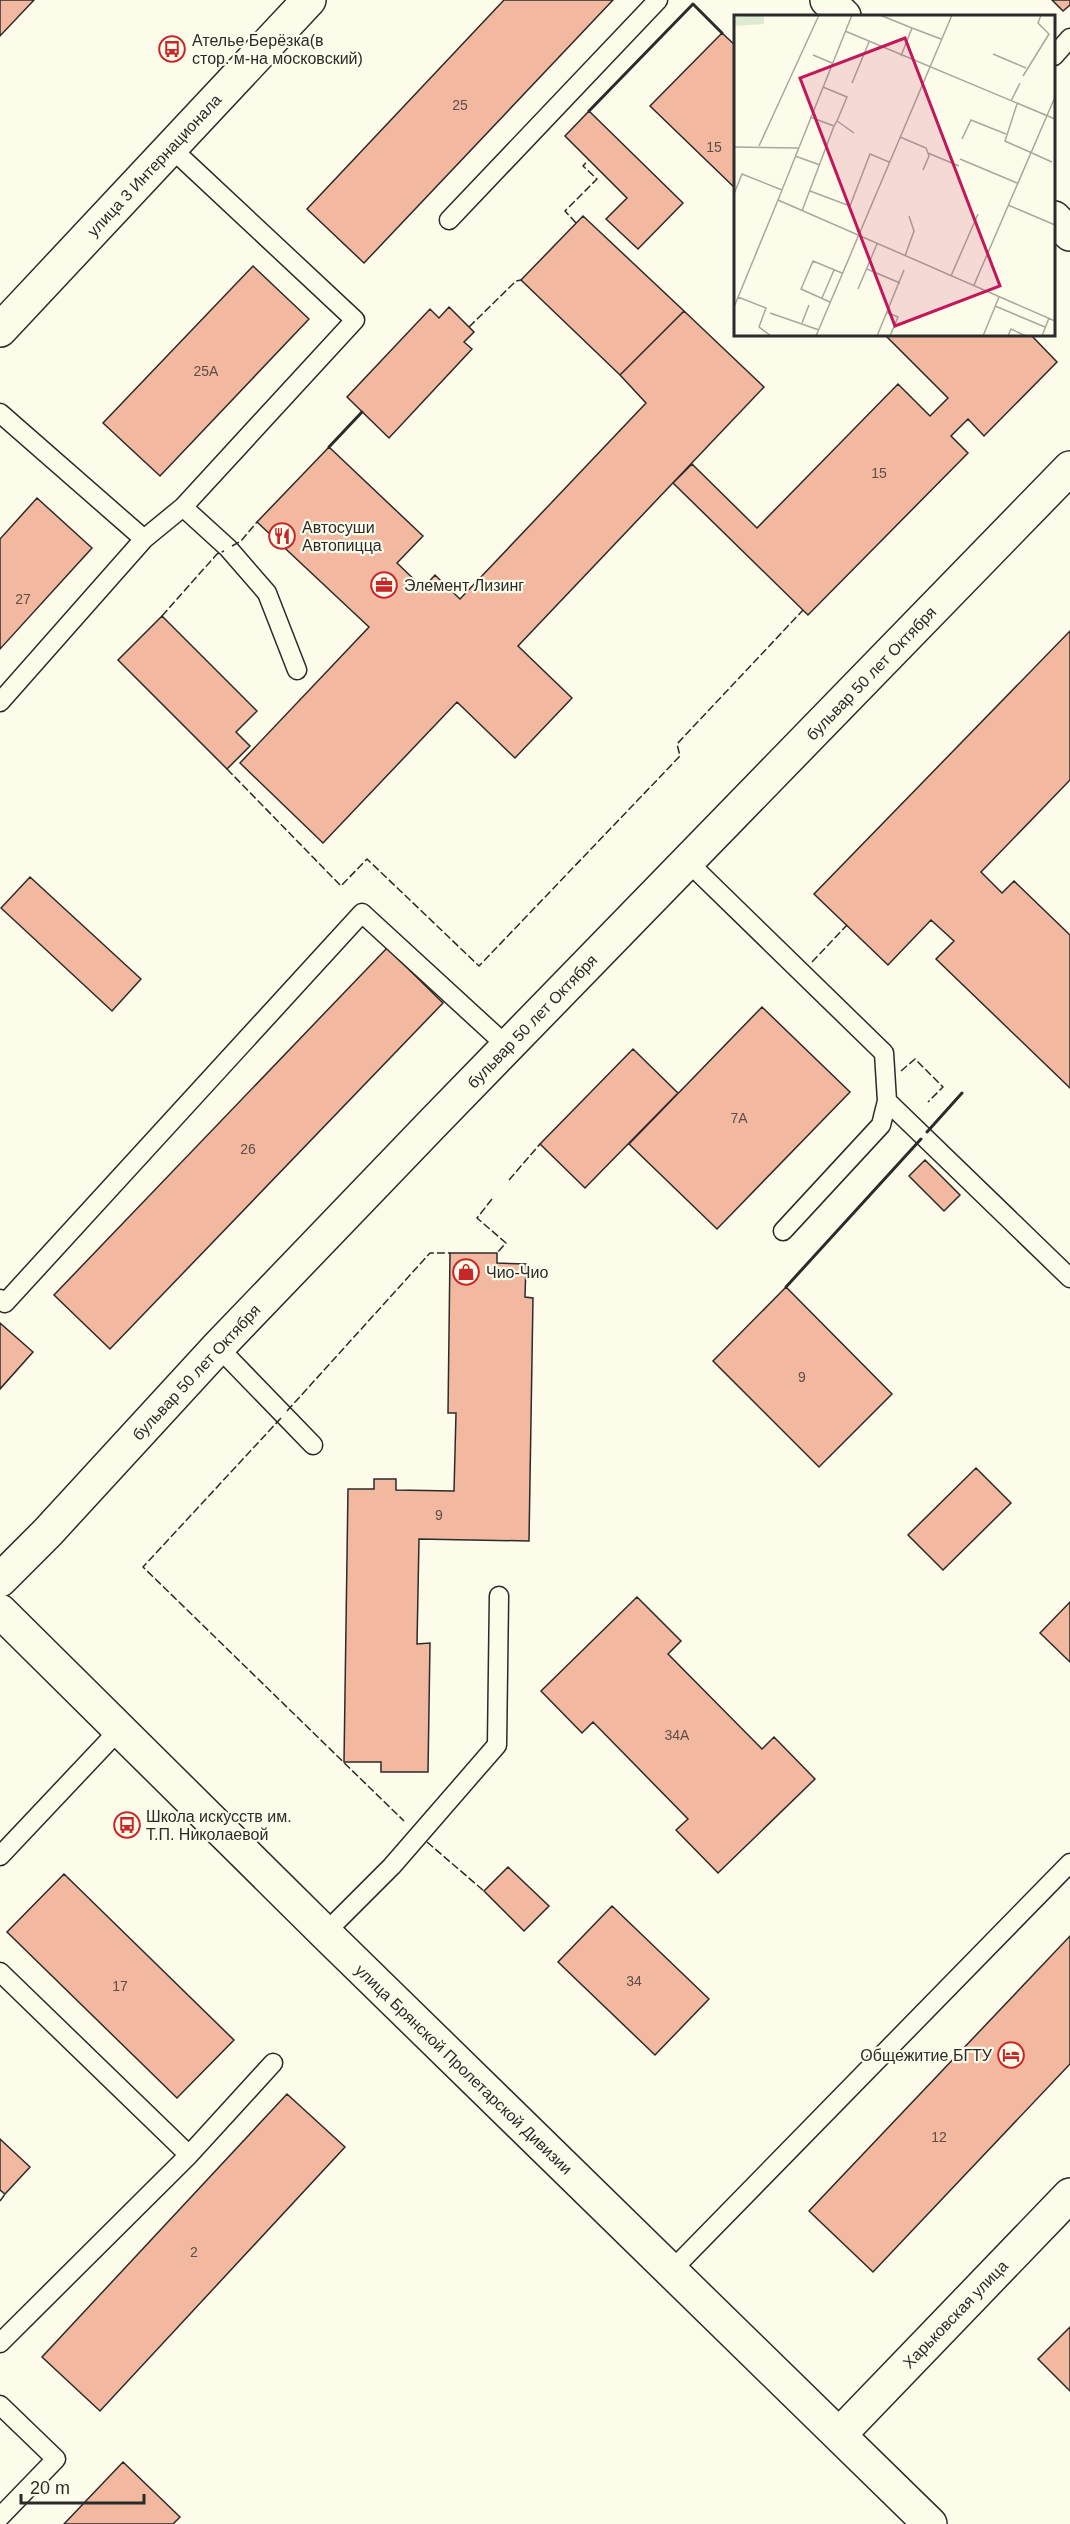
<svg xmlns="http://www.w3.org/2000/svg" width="1070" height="2524" font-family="Helvetica,sans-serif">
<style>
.building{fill:#f2b8a0;stroke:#2b2b2b;stroke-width:1.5}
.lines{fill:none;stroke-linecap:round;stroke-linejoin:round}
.service-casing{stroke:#2b2b2b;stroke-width:21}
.minor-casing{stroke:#2b2b2b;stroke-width:36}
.primary-casing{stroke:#2b2b2b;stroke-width:36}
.service{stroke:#fdfbea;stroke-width:18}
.minor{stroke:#fdfbea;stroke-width:33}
.primary{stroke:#fdfbea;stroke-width:33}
.fence{stroke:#2b2b2b;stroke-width:1.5;stroke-dasharray:8 3;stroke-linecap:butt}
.wall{stroke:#2b2b2b;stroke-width:3}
.labels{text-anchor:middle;stroke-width:4.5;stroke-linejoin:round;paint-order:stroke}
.number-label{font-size:14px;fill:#5d4e48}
.poi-label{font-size:16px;fill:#2b2b2b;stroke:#fdfbea;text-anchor:start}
.street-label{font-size:16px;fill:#2b2b2b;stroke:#fdfbea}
.inset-road{fill:none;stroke:#a9a89e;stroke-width:1.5}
.view{fill:#c2185b;fill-opacity:0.15;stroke:#c2185b;stroke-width:3}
.inset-edge{fill:none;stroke:#2b2b2b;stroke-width:3}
</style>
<rect width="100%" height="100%" fill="#fdfbea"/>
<!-- building -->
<path class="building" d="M 0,0 L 34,0 L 0,36 Z
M 504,0 L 613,0 L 364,263 L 307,209 Z
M 1052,0 L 1070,0 L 1070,5 L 1063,11 Z
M 722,33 L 736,46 L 736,189 L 650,106 Z
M 589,111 L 683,203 L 638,249 L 606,219 L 627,198 L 565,136 Z
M 583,216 L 684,311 L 620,375 L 521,280 Z
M 253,266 L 309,319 L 160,476 L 103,423 Z
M 449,307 L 474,332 L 464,342 L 472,349 L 389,438 L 347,397 L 430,309 L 439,318 Z
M 684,311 L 764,387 L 518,646 L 572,698 L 515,758 L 457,702 L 323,843 L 240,763 L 369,627 L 257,522 L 329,447 L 423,536 L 397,563 L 423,588 L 435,575 L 460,599 L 646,403 L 620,375 Z
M 884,334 L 1030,334 L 1057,362 L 984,436 L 968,419 L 951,436 L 968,453 L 808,615 L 673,483 L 692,464 L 757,528 L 898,384 L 930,416 L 948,398 Z
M 37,498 L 92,548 L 0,649 L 0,539 Z
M 162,616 L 257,711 L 236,732 L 250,746 L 227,769 L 118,660 Z
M 1070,631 L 1070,780 L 981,872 L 1002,893 L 1014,881 L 1070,935 L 1070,1088 L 936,959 L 954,941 L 931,920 L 888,965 L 814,894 Z
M 30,877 L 141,979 L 112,1011 L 1,908 Z
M 387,948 L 443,1003 L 110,1349 L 54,1295 Z
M 762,1007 L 850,1092 L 717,1229 L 629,1144 Z
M 633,1049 L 678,1093 L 585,1188 L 540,1144 Z
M 925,1160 L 960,1195 L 944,1211 L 909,1176 Z
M 450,1253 L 497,1253 L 497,1263 L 526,1264 L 525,1297 L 533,1298 L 529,1541 L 419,1539 L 417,1644 L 430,1643 L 428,1772 L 381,1772 L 381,1762 L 344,1762 L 348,1489 L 374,1489 L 374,1479 L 396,1479 L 396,1490 L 454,1491 L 456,1413 L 448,1413 Z
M 786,1287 L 892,1394 L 819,1467 L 713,1361 Z
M 0,1323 L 33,1352 L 0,1389 Z
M 976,1468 L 1011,1503 L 943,1570 L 908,1535 Z
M 637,1597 L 681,1641 L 668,1654 L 762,1749 L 774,1737 L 815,1779 L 718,1873 L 676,1830 L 688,1819 L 593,1722 L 582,1733 L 541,1691 Z
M 1070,1602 L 1070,1662 L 1040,1633 Z
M 508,1867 L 549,1906 L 524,1931 L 484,1891 Z
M 64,1874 L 234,2040 L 177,2098 L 7,1932 Z
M 612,1906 L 709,1999 L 655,2055 L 558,1962 Z
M 1070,1936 L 1070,2064 L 873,2272 L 809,2211 Z
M 287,2094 L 345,2147 L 100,2411 L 42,2357 Z
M 0,2139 L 30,2167 L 5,2194 L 0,2190 Z
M 1070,2327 L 1070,2391 L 1038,2359 Z
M 123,2462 L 180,2517 L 173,2524 L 64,2524 Z"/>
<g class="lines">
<!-- service casing -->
<g class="service-casing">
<path id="service" d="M 1054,56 L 1070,38
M 449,220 L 658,0
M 0,413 L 144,539 L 183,507 L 355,320 L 170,147
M 183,507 L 228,548 L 267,593 L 297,670
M 0,702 L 144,539
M 687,861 L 884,1053 L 887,1101 L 881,1125 L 783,1231
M 887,1101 L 1070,1278
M 0,1299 L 5,1303 L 362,913 L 508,1047
M 218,1347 L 313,1445
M 0,1856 L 119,1730
M 325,1933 L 392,1866 L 497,1745 L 499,1596
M 0,1972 L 189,2155
M 672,2270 L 1070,1863
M 0,2343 L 189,2155 L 273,2063
M 0,2405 L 56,2459 L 0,2517"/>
</g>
<!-- minor casing -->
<g class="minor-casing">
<path id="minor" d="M 827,0 L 844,16
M 1054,218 L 1070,234
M 0,1580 L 48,1532 L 218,1347 L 435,1121 L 1070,468
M 840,2434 L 1070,2195"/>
</g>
<!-- primary casing -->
<g class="primary-casing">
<path id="primary" d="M 0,330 L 309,0
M 0,1611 L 325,1933 L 930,2524"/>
</g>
<!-- service -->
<use href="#service" class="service"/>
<!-- minor -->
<use href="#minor" class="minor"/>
<!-- primary -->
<use href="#primary" class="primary"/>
<!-- fence -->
<path class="fence" d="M 576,223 L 565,211 L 597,179 L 583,166 L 588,160
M 469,327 L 516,281 L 521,280
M 232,546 L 241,541 L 257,522
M 162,616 L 217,554 L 224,551
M 227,769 L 341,886 L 367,859 L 479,966 L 680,756 L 677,744 L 803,610
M 812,962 L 847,925
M 901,1071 L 915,1059 L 943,1087 L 928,1102
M 509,1180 L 540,1144
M 492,1199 L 477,1218 L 506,1243 L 497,1253
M 287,1411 L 430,1253 L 450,1253
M 281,1418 L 143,1567 L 404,1821
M 427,1842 L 484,1891
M 0,2201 L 5,2194"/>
<!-- wall -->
<path class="wall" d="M 589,111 L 693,4 L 722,33
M 329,447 L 362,412
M 927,1132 L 962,1093
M 786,1287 L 921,1139"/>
</g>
<!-- icons -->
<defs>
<g id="bus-ring" transform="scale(1.35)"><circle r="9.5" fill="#fdfbea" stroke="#c62828" stroke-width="1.5"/><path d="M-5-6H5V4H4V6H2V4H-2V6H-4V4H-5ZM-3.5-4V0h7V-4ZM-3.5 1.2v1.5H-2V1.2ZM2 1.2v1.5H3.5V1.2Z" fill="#c62828"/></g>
<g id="restaurant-ring" transform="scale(1.35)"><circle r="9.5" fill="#fdfbea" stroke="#c62828" stroke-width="1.5"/><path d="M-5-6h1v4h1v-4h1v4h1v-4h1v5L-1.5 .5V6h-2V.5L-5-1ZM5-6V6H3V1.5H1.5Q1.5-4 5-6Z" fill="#c62828"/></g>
<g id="office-ring" transform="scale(1.35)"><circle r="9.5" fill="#fdfbea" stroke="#c62828" stroke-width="1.5"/><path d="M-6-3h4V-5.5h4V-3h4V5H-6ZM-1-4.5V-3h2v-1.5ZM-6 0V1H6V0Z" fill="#c62828"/></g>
<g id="shop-ring" transform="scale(1.35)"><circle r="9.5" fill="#fdfbea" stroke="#c62828" stroke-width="1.5"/><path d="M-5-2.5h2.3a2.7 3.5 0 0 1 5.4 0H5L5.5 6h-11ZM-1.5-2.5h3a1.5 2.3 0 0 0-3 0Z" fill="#c62828"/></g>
<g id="hotel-ring" transform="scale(1.35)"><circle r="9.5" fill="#fdfbea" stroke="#c62828" stroke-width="1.5"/><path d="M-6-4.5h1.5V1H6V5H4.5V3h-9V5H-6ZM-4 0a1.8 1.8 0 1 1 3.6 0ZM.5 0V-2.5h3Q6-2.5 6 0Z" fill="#c62828"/></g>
</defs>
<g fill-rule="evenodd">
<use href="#bus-ring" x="172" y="49"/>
<use href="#restaurant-ring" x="282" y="536"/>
<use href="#office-ring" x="384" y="585"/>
<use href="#shop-ring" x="466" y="1272"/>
<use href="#bus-ring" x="127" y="1825"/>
<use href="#hotel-ring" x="1011" y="2055"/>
</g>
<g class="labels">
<!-- number labels -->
<g class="number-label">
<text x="460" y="110">25</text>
<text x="714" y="152">15</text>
<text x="206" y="376">25А</text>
<text x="879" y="478">15</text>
<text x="23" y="604">27</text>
<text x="739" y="1123">7А</text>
<text x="248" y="1154">26</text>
<text x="802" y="1382">9</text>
<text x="439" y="1520">9</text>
<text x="677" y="1740">34А</text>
<text x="634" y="1986">34</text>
<text x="120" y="1991">17</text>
<text x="939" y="2142">12</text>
<text x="194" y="2257">2</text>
</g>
<!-- poi labels -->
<g class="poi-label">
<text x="192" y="46">Ателье Берёзка(в<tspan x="192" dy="18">стор. м-на московский)</tspan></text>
<text x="302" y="533">Автосуши<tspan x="302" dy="18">Автопицца</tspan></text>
<text x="404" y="591">Элемент Лизинг</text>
<text x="486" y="1278">Чио-Чио</text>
<text x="146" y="1822">Школа искусств им.<tspan x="146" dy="18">Т.П. Николаевой</tspan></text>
<text x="992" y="2061" text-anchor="end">Общежитие БГТУ</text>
</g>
<!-- street labels -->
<g class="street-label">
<text transform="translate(154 165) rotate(-47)" y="6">улица 3 Интернационала</text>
<text transform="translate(871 673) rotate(-46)" y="6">бульвар 50 лет Октября</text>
<text transform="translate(532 1021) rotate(-46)" y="6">бульвар 50 лет Октября</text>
<text transform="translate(196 1372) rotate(-47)" y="6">бульвар 50 лет Октября</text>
<text transform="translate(464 2069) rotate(44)" y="6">улица Брянской Пролетарской Дивизии</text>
<text transform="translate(955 2314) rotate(-46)" y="6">Харьковская улица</text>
</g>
</g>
<!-- overview -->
<g transform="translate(734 15)">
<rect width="321" height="321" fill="#fdfbea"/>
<path d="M 30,0 L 30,9 L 0,11 L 0,2 Z" fill="#deebd1"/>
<path class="inset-road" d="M 118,0 L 44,185 L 321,306M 146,0 L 178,13M 111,16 L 321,104M 259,39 L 292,53M 79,40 L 98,48M 167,41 L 178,13 L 207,24M 289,61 L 315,19 L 304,8 L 307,0M 118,68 L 135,27M 277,86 L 286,68M 283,89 L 271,126 L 318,147M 76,102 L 100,111 L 103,106 L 113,82 L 89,72M 103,106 L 120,118M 166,122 L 192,133 L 195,141 L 189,155M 228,124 L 237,105 L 272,119M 25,131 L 85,0M 0,132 L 64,133M 194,138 L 225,151M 61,141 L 86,150M 226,144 L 283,168M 76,176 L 116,191 L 136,139 L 155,147M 0,179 L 8,159 L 48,175M 274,190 L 321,210M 68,196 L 100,111M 171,241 L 180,216 L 175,201M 133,254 L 166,268M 217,261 L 244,199M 240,270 L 321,82M 124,274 L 143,229M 4,282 L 32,293 L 25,312 L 37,321M 88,283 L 100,255M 96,287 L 67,274 L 79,246 L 108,258M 261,291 L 311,312M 0,292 L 44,185M 152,297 L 164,302 L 156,321M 36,298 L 85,315M 68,308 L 75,290M 82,321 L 218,0M 143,321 L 170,255M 249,321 L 265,282M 274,321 L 277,314 L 292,321M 308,321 L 315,303"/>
<path class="view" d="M 171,23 L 266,271 L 161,311 L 66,63 Z"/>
<rect width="321" height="321" class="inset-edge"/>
</g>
<!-- scale -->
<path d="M21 2494v9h123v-9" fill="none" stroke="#2b2b2b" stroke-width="3"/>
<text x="30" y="2494" font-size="18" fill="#2b2b2b" stroke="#fdfbea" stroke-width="4.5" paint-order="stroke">20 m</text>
</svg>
